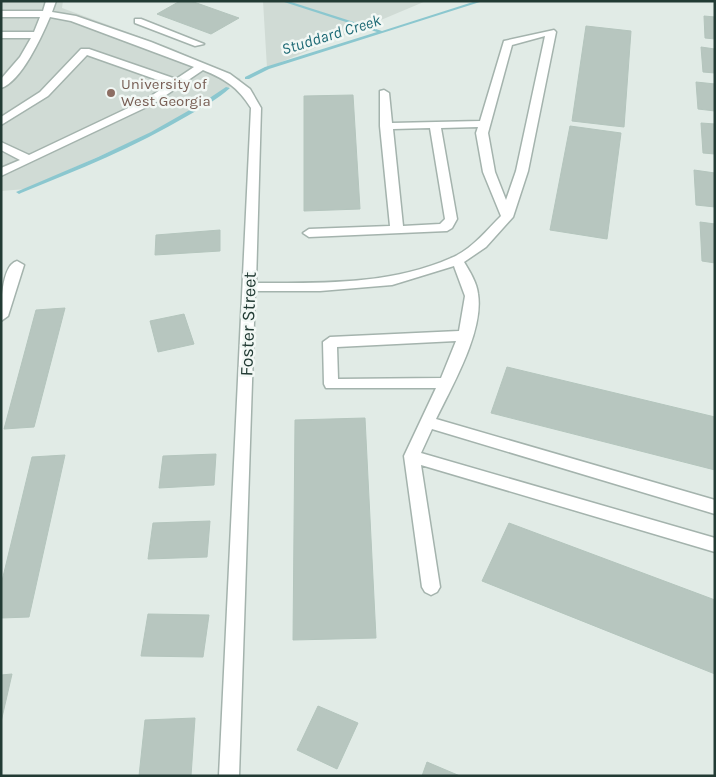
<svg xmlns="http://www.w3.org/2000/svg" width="716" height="777" font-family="Karla,sans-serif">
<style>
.built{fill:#d0dbd5}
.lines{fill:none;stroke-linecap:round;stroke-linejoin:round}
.stream{fill:#8bc7cf;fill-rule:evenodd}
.building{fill:#b7c6bf;stroke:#b4c5bd}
.minor-casing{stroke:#a4b3ad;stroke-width:3}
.minor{fill:#fff;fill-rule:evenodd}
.education-dot{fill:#8d6e63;stroke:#f2f8f5;stroke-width:2}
.labels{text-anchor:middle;stroke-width:5;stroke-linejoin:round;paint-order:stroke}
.far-education-label{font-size:15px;fill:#785e54;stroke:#f2f8f5;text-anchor:start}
.far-water-label{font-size:16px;font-style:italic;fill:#1e6a75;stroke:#f2f8f5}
.street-label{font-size:18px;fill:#223b34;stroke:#f2f8f5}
</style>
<rect width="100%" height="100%" fill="#e1ebe6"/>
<!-- built -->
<path class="built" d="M 1,1 L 63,1 L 62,8 L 171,48 L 241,79 L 207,103 L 147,135 L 26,189 L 1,191 Z
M 263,1 L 426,1 L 267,68 Z"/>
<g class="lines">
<!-- stream -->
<path class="stream" d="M 281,1 L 288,1 L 382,31 L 476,1 L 483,1 L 269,69 L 249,79 L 245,79 L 245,77 L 265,67 L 377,32 Z
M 226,87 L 230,88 C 218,99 203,107 189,115 C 135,147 78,170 21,193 L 19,194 L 16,192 L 98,157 L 151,132 L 202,103 Z"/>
</g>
<!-- building -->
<path class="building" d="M 180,1 L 191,1 L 239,18 L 211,34 L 157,14 Z
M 704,16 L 715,17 L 715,39 L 705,38 Z
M 586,26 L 631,31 L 624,127 L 572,121 Z
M 701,47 L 715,49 L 715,73 L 703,72 Z
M 696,82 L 715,84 L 715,111 L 698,109 Z
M 353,95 L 360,209 L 304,211 L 304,96 Z
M 701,123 L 715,124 L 715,154 L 703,153 Z
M 570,126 L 621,133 L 607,239 L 550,230 Z
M 694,170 L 715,173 L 715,207 L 696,205 Z
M 700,222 L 715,224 L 715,263 L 702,261 Z
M 220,230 L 220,251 L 155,255 L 156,235 Z
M 65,308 L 34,427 L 4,429 L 36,310 Z
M 184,314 L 194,344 L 158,352 L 150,321 Z
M 507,367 L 715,417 L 715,470 L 491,413 Z
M 365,418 L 376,638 L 293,640 L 295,420 Z
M 216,454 L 214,485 L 159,488 L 163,456 Z
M 65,455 L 29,617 L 1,618 L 1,585 L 32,457 Z
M 210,521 L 207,557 L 148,559 L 153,523 Z
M 509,523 L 715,600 L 715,674 L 482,581 Z
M 148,614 L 209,615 L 203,657 L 141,656 Z
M 12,674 L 1,722 L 1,675 Z
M 318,706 L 358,723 L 337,769 L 297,750 Z
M 195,718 L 191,776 L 139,776 L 145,720 Z
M 427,762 L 460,776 L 422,776 Z"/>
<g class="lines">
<!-- minor casing -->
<g class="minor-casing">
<path id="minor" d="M 46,1 L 56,1 L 52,12 L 76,16 L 151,42 L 230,74 L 250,89 L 261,108 L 256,283 C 321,283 390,285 451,258 C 471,250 486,231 501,216 L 483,172 L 476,133 L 478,127 L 441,128 L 457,219 L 452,228 L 447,231 L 309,237 L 303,233 L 309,229 L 390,226 L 380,126 L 380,91 L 384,90 L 389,93 L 392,123 L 480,121 L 504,41 L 554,30 L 556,32 L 528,171 L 513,217 L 486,247 L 464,262 C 470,272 477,283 478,294 C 484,331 452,386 436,419 L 715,500 L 715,514 L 432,429 L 421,453 L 715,538 L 715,552 L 421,465 L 440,587 L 437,592 L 431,595 L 425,592 L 422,587 L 404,456 L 436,388 L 326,388 L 324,384 L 323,342 L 330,337 L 459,331 L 465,296 L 455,269 L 454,266 L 392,285 L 320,291 L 255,291 L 239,776 L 219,776 L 251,108 C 238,87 225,79 203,70 L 153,104 L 1,176 L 1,168 L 20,160 L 1,150 L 1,142 L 29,155 L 145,100 L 169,84 L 87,55 L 48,96 L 1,125 L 1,117 L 40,92 L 81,49 L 89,49 L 176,79 L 194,67 L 71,21 L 50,17 C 42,36 21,82 1,88 L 1,79 L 20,57 L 31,38 L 1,38 L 1,32 L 34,32 L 40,17 L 1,17 L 1,11 L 43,11 ZM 545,36 L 516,171 L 506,200 L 495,172 L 488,133 L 512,45 ZM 430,128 L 445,219 L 440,224 L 403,226 L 393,129 ZM 456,341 L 441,378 L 338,379 L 337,347 Z
M 135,19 L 141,19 L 204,44 L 195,46 L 135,23 Z
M 17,261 L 24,265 L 8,316 L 1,321 C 1,307 1,265 17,261 Z"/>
</g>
<!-- minor -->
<use href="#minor" class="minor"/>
</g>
<!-- markers -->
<circle class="education-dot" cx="111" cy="93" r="5"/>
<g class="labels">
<!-- far-education labels -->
<g class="far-education-label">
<text x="121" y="89">University of<tspan x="121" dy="17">West Georgia</tspan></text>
</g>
<!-- far-water labels -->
<g class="far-water-label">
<text transform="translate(331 34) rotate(-17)" y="6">Studdard Creek</text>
</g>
<!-- street labels -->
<g class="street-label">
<text transform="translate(248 324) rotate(-88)" y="6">Foster Street</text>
</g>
</g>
<!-- border -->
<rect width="716" height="777" fill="none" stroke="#223b34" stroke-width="5"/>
</svg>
